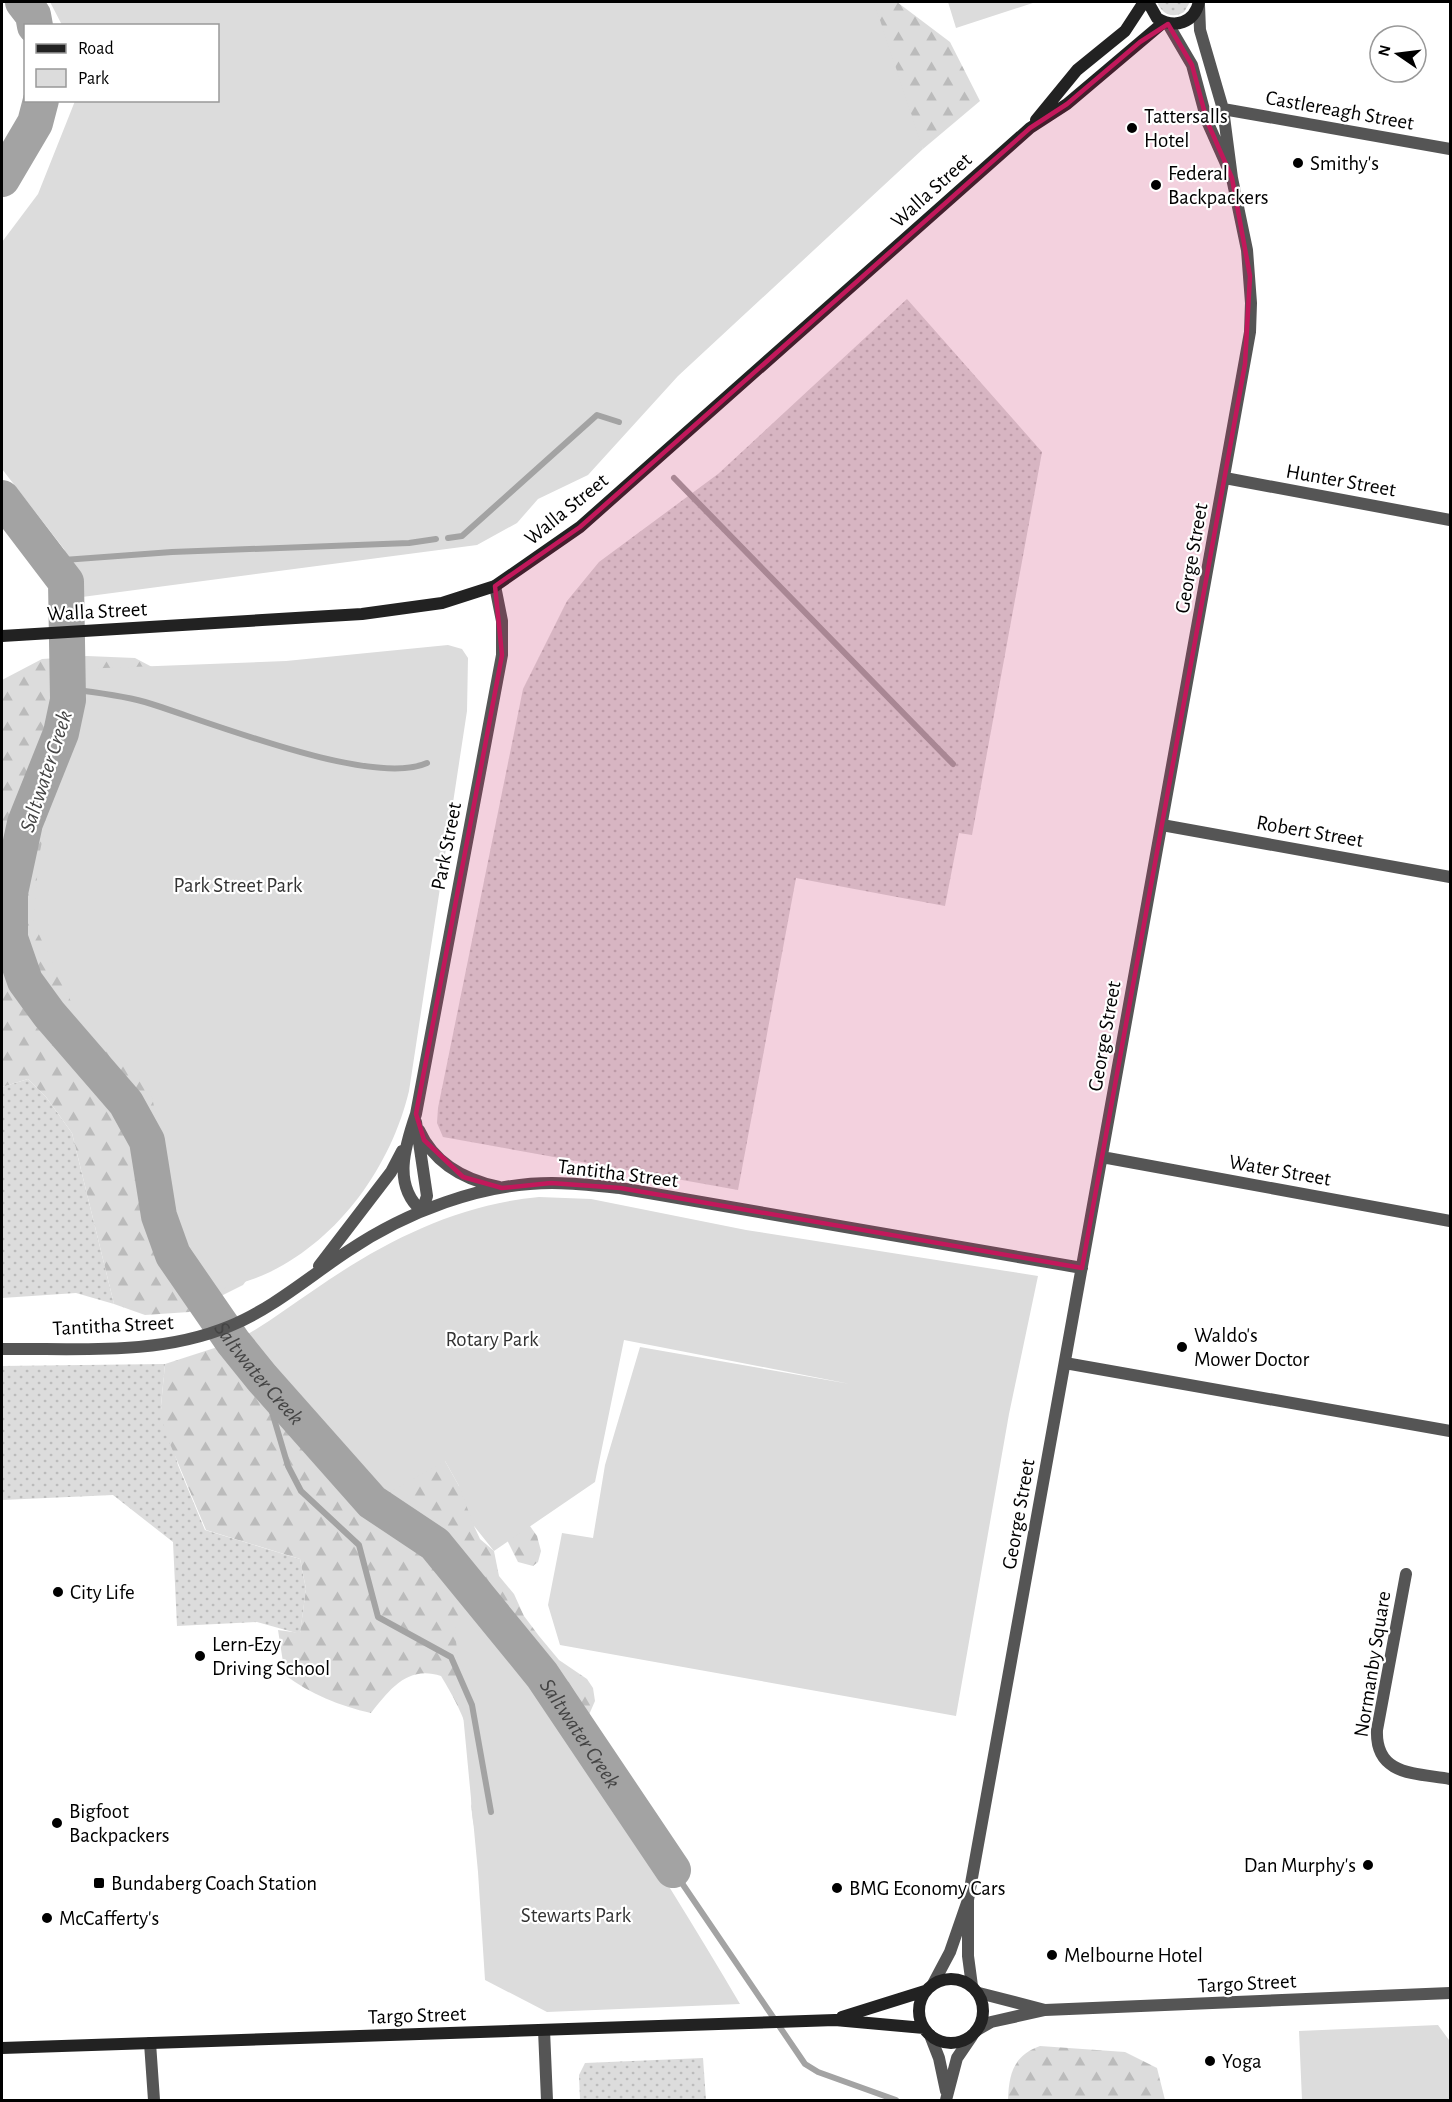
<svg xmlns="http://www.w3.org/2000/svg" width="1452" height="2102" font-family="'Alegreya Sans',sans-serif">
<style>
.grass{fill:url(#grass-dots)}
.forest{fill:url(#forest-firs)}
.park{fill:#dcdcdc}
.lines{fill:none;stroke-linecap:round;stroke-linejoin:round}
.stream{stroke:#a3a3a3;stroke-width:6}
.river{stroke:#a3a3a3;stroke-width:36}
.street{stroke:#555;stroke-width:12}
.secondary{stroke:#222;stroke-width:12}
.marked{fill:#c2185b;fill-opacity:0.2;stroke:#c2185b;stroke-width:4.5;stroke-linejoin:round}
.poi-dot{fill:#000;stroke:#fff;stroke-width:2}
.labels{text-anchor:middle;stroke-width:4.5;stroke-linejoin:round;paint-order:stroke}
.street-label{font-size:21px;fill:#000;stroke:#fff}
.poi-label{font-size:21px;fill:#000;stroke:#fff;text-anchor:start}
.park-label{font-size:21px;fill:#333;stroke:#fff}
.water-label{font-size:22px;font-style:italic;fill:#444;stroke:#fff}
</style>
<defs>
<pattern id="grass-dots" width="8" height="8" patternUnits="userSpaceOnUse" patternTransform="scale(1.5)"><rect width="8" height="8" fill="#dcdcdc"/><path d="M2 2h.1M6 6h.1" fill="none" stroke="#bbb" stroke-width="1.8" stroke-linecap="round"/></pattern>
<pattern id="forest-firs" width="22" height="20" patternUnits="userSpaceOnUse" patternTransform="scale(1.5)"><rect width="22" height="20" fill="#dcdcdc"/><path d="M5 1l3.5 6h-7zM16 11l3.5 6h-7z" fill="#bbb"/></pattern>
</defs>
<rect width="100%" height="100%" fill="#fff"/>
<!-- grass -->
<path class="grass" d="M 1157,2 L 1190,2 L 1184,12 C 1172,19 1162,14 1157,2 Z
M 907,299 L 1042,452 L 972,835 L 959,833 L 945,906 L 796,878 L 738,1190 L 443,1137 L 437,1123 L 438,1108 L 523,689 L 567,601 L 599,562 L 718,474 Z
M 28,1079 L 46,1097 L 72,1133 L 114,1304 L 76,1293 L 2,1298 L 2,1087 Z
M 165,1364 L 161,1406 L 178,1465 L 205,1530 L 300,1559 L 306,1589 L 300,1634 L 257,1622 L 177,1626 L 173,1542 L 113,1495 L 2,1500 L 2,1366 Z
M 703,2058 L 706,2100 L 580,2100 L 579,2075 L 585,2063 Z"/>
<!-- forest -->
<path class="forest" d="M 830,2 L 897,2 L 950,42 L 980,101 L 923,149 L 904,112 Z
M 87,656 L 135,658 L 171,677 L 263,1258 L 243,1285 L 189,1312 L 145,1315 L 114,1304 L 72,1133 L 46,1097 L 28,1079 L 2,1087 L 2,680 L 42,659 Z
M 253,1340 L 445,1461 L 459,1486 L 525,1519 L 537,1536 L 541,1551 L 538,1562 L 533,1566 L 518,1562 L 506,1538 L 474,1526 L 480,1539 L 494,1551 L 499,1576 L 514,1594 L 524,1616 L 539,1636 L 559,1660 L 587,1679 L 593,1688 L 595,1701 L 588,1717 C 566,1713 525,1634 510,1613 C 504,1605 494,1597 487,1590 L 468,1609 L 480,1841 C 463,1811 478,1773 470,1740 C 465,1717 453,1696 441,1676 C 408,1665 390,1689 371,1713 C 340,1706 310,1694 285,1675 L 278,1630 L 300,1633 L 306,1589 L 300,1559 L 206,1530 L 165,1432 L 161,1406 L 165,1364 L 233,1342 Z
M 1040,2046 L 1125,2052 L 1157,2068 L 1165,2100 L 1008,2100 C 1009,2074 1013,2056 1040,2046 Z"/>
<!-- park -->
<path class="park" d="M 50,2 L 874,2 L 923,149 L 678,376 L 588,475 L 538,499 L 517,523 L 477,545 L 82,597 L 64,549 L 2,469 L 2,242 L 38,194 L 75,101 L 218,100 L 218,26 L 62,25 Z
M 948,2 L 1036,2 L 956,28 Z
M 448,645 L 462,649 L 468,658 L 467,711 L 409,1091 C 391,1166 340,1238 270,1272 C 252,1281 231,1286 213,1292 L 178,1221 L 151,1092 L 74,1008 L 33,922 L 39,856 L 78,669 L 286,661 Z
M 539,1197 L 591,1199 L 746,1230 L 1038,1276 L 1009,1414 L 956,1716 L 560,1645 L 548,1605 L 562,1533 L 593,1538 L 605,1465 L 640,1347 L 850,1384 L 624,1340 L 595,1482 L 494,1551 L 474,1526 L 459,1486 L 445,1461 L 372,1502 L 233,1342 C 263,1327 287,1308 314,1290 C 383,1242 455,1205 539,1197 Z
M 475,1602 C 570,1731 659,1865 740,2004 L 547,2012 L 485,1980 L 478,1872 L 455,1630 L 460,1616 Z
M 1438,2025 L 1449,2040 L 1450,2100 L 1302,2100 L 1299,2031 Z"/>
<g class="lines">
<!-- stream -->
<path class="stream" d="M 674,478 L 953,764
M 448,538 L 462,536 L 597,415 L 619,422
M 50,561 L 172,552 L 409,543 L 436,539
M 68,689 C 94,692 120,695 145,702 C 205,720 372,788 427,763
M 262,1378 L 288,1466 L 301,1491 L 359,1545 L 378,1617 L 451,1657 L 472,1705 L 491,1812
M 673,1870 L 805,2064 L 818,2072 L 896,2100"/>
<!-- river -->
<g class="river">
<path d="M 23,2 L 33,15 L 35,26"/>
<path d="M 2,179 L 35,123 L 41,100"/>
<path id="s1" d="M 2,498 L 66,582 L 68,700 L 61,733 L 25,823 L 10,893 L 10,938 L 25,981 L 49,1014 L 126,1103 L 147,1141 L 159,1216 L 173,1255 L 233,1342 L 262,1378 L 372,1502 L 435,1544 L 542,1675 L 673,1870"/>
</g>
<!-- street -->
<path class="street" d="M 1168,24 L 1192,65 L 1207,121 L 1227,166
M 1223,109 L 1450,149
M 1225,478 L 1450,520
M 1162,825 L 1450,877
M 416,1122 L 427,1196 L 422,1211 C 392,1186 405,1146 416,1114 L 502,655 L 502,621 L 495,586
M 419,1130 C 434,1163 465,1180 499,1187
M 1102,1157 L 1450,1221
M 319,1266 L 391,1172 L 402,1151
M 2,1349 C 77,1348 158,1356 230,1326 C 272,1309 310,1276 348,1251 C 406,1212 481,1183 552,1183 C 575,1183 597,1186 620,1188 L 1082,1268
M 1065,1363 L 1450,1431
M 1406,1574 L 1377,1730 C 1375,1776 1416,1773 1450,1779
M 968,1900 L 1250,332 L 1251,303 L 1247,250 L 1232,178 L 1223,109 L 1200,30 L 1199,5
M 933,1984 L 950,1952 L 968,1900 L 968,1956 L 972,1986
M 1045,2010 L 1450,1993
M 544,2030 L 547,2100
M 977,2030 L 991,2022 L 1045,2010 L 979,1993
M 930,2035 L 939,2058 L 946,2091
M 150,2043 L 154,2100
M 946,2100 L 957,2058 L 972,2036"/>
<!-- secondary -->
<path class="secondary" d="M 1148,2 L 1157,18 C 1175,29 1194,23 1199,2
M 1036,120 L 1077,70 L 1125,31 L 1144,2
M 2,636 L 362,614 L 442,603 L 495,586 L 580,527 L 1030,128 L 1067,104 L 1164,22
M919 2011a32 32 0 1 1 64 0a32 32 0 1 1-64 0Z
M 842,2017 L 925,1991
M 2,2048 L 835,2020 L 924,2028"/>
</g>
<!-- marked area -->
<path class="marked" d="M 1168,24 L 1192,65 L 1207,121 L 1232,178 L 1250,276 L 1245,364 L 1082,1268 L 620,1188 L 551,1183 L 502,1188 L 463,1177 L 424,1140 L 416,1114 L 502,655 L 495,586 L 580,527 L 1030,128 L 1067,104 L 1140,42 Z"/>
<!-- markers -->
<g class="poi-dot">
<circle cx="1132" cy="128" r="6"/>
<circle cx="1298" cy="163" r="6"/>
<circle cx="1156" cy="185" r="6"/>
<circle cx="1182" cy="1347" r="6"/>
<circle cx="58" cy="1592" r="6"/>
<circle cx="200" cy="1656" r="6"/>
<circle cx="57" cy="1823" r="6"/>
<circle cx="1368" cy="1865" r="6"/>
<rect x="93" y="1877" width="12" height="12" rx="3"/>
<circle cx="837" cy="1888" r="6"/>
<circle cx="47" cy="1918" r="6"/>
<circle cx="1052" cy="1955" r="6"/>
<circle cx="1210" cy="2061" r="6"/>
</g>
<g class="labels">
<!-- street labels -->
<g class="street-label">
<text transform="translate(1340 110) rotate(10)" y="7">Castlereagh Street</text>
<text transform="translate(931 190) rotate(-42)" y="7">Walla Street</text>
<text transform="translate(1341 480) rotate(10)" y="7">Hunter Street</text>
<text transform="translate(566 509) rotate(-39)" y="7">Walla Street</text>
<text transform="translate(1191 558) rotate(-80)" y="7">George Street</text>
<text transform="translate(97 611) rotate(-3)" y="7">Walla Street</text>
<text transform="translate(1310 831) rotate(10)" y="7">Robert Street</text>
<text transform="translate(446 846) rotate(-79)" y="7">Park Street</text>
<text transform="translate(1104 1036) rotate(-80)" y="7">George Street</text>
<text transform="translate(1280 1170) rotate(10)" y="7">Water Street</text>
<text transform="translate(618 1173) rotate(7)" y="7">Tantitha Street</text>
<text transform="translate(113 1325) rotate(-3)" y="7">Tantitha Street</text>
<text transform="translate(1018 1514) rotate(-80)" y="7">George Street</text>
<text transform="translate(1372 1664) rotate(-81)" y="7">Normanby Square</text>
<text transform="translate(1247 1983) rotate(-3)" y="7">Targo Street</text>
<text transform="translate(417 2015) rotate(-2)" y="7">Targo Street</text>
</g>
<!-- poi labels -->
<g class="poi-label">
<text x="1144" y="123">Tattersalls<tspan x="1144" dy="24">Hotel</tspan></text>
<text x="1310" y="170">Smithy's</text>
<text x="1168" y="180">Federal<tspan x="1168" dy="24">Backpackers</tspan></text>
<text x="1194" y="1342">Waldo's<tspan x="1194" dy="24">Mower Doctor</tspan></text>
<text x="70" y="1599">City Life</text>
<text x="212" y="1651">Lern-Ezy<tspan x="212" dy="24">Driving School</tspan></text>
<text x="69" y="1818">Bigfoot<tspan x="69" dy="24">Backpackers</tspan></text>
<text x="1356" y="1872" text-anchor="end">Dan Murphy's</text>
<text x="111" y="1890">Bundaberg Coach Station</text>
<text x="849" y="1895">BMG Economy Cars</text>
<text x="59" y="1925">McCafferty's</text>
<text x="1064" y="1962">Melbourne Hotel</text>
<text x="1222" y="2068">Yoga</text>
</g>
<!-- park labels -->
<g class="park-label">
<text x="238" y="892">Park Street Park</text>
<text x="492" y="1346">Rotary Park</text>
<text x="576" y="1922">Stewarts Park</text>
</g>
<!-- water labels -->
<g class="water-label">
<text transform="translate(45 771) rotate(-72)" y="8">Saltwater Creek</text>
<text dy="8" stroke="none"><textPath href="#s1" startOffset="982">Saltwater Creek</textPath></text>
<text dy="8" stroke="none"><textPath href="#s1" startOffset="1468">Saltwater Creek</textPath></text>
</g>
</g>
<!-- border -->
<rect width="1452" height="2102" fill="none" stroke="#000000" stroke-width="6"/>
<!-- legend -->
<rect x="24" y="24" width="195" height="78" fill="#ffffff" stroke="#999999" stroke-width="1.5"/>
<rect x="36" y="44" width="30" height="9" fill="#222222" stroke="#999999" stroke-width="1.5"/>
<text x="78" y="54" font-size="18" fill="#000000">Road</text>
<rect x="36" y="69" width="30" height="18" fill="#dcdcdc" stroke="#999999" stroke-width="1.5"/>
<text x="78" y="84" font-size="18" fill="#000000">Park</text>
<!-- north arrow -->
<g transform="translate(1398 54) rotate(284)"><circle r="28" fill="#ffffff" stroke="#999999" stroke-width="1.5"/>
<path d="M0-4.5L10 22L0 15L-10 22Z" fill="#000000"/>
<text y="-9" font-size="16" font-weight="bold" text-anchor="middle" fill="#000000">N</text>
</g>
</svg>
